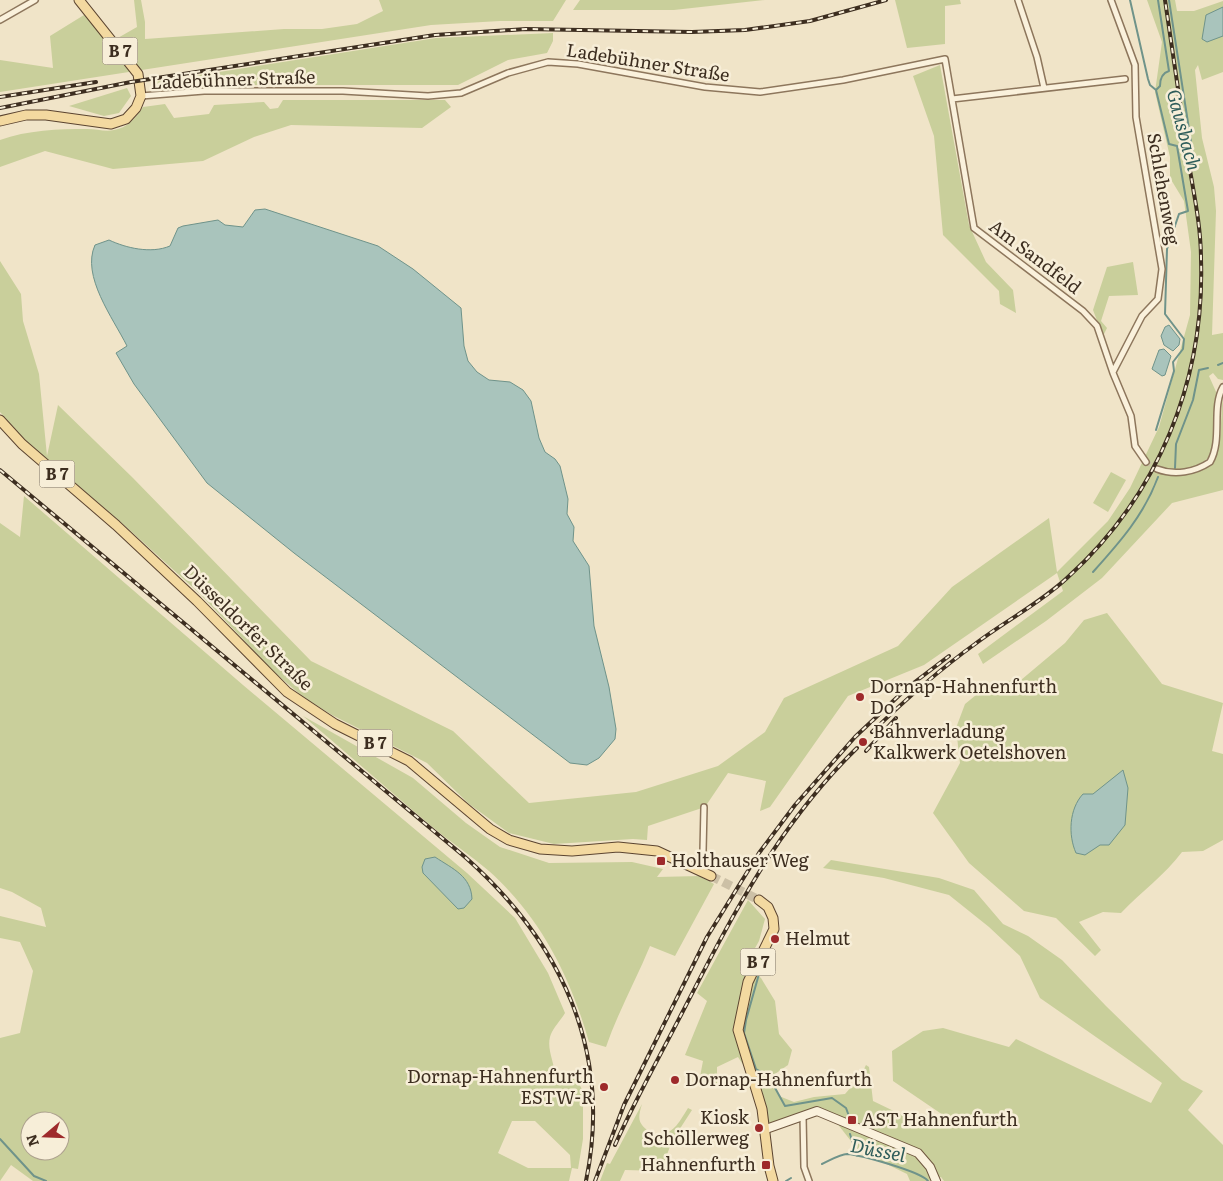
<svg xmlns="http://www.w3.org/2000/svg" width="1223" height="1181" font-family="Literata,serif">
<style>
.green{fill:#c9cf9b;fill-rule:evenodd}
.water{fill:#a9c4bc;stroke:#6f938a}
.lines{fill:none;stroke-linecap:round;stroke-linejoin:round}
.stream{stroke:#6f938a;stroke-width:2}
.street-tunnel{stroke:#ccc0a6;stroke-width:5;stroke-dasharray:5 2.5;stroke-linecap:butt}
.primary-tunnel{stroke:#ccc0a6;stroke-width:9;stroke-dasharray:9 4.5;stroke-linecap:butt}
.street-casing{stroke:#8d765c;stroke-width:8}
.secondary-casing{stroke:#6f573f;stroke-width:10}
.primary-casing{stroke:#5b4430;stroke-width:11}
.street{stroke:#faf1dc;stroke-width:5}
.secondary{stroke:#faf1dc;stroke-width:8}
.primary{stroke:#f3d9a0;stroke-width:9}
.rail-casing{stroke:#3d2e20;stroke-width:4}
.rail{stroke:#f7eed8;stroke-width:2;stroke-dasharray:5.5;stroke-linecap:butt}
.poi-dot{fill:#9e2a2b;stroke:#f7eed8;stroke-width:2}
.labels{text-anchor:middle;stroke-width:5;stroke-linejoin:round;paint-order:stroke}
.shield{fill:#f7eed8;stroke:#756857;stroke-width:1}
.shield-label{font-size:16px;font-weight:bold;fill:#3d2e20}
.street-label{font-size:18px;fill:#3d2e20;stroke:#f7eed8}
.poi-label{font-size:18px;fill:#3d2e20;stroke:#f7eed8;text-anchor:start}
.water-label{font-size:19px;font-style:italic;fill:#2f5d5a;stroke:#f7eed8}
</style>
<rect width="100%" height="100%" fill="#f0e4c8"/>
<!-- green -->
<path class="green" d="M 134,0 L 141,0 L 145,22 L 145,39 L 284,29 L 322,29 L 357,24 L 383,11 L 379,0 L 566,0 L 553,21 L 500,21 L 431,25 L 0,92 L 0,60 L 53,68 L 50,36 L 84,15 L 116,39 L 137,27 Z
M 580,0 L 765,0 L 674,10 L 573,10 Z
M 895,0 L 960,0 L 961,4 L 945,6 L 945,44 L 907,48 Z
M 1147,0 L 1175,0 L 1177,11 L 1194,11 L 1223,1 L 1223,72 L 1202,80 L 1198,65 L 1195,70 L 1202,138 L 1214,187 L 1216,211 L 1212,335 L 1223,333 L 1223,380 L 1218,379 L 1213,373 L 1209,376 L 1217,394 L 1216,433 L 1211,455 L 1199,466 L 1178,475 C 1188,472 1203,471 1211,465 C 1223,454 1220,413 1223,397 L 1223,490 L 1172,503 L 1102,578 L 1046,621 L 983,664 L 978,654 L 1063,591 L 1057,573 L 924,665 L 848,696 L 770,807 L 760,811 L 766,781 L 728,773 L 705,807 L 648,826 L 647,840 L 633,839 L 554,844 L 509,833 L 469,804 L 427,763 L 332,715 L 303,697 L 274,672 L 200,594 L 123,524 L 25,440 L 0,412 L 0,261 L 21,294 L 23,321 L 39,374 L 47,456 L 58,405 L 133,478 L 311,661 L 453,731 L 529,803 L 636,792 L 718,766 L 765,732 L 784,698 L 898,646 L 952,587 L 1049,518 L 1057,572 L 1108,521 L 1130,488 L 1159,427 L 1190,315 L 1191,252 L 1184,201 L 1170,178 L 1170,157 L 1155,92 L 1162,42 Z
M 553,33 L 553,41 L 547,53 L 508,60 L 458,85 L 205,85 L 156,88 L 155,82 L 436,38 Z
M 940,65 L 969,225 L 986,262 L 1013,290 L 1016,313 L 1000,304 L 999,291 L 943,235 L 934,136 L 913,76 Z
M 127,88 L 131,96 L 119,113 L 104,116 L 69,106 Z
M 283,100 L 445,100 L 451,107 L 422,128 L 291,125 L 254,137 L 203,161 L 113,169 L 45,151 L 0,167 L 0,140 C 27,130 59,129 87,129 C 96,129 106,132 114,130 C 128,128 136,117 143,107 L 165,104 L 174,118 L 209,114 L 214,105 L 264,102 L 270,109 L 278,108 Z
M 1133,262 L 1138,295 L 1109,296 L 1101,321 L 1107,328 L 1103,336 L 1093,310 L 1107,267 Z
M 1111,472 L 1126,480 L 1108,512 L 1093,503 Z
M 24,496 L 243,685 L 467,873 L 515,918 L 548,973 L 565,1013 C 561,1020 552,1029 550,1037 C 546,1053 559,1069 553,1083 L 562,1083 L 574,1075 L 583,1091 L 583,1139 L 578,1169 L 572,1168 L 569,1181 L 33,1181 L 11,1165 L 0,1181 L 0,1038 L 20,1033 L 33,971 L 20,942 L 0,938 L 0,916 L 46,927 L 41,908 L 12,892 L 0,888 L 0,523 L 20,537 ZM 30,1121 L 60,1121 L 60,1151 L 30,1151 ZM 512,1121 L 535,1121 L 570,1155 L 571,1168 L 528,1168 L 498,1153 Z
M 1107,613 L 1162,684 L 1223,703 L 1212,751 L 1223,754 L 1223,840 L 1203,851 L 1182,852 C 1165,875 1141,892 1121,913 L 1103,912 L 1079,922 L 1101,950 L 1095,956 L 1056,918 L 1024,911 L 969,863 L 933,813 L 960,763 L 956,728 L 965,704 L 992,682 L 1021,680 L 1065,643 L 1084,620 Z
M 303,716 L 413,778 L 466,823 L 500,847 L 549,863 L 632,862 L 663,869 L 657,877 L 700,876 L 714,884 L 675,956 L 650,946 C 636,980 618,1012 606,1047 L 589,1042 C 570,976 541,918 489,871 C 470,855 449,841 430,825 C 387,789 346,752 303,716 Z
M 831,860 L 939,878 L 974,890 L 1003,924 L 1028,936 L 1062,960 L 1106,1006 L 1182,1080 L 1203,1091 L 1188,1110 L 1223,1145 L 1223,1181 L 944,1181 L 941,1177 L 929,1181 L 910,1181 L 907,1174 L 858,1150 L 836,1122 L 811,1112 L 768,1126 L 757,1086 L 738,1057 L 717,1067 L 717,1085 L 699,1082 L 703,1061 L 685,1055 L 707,1001 L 697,993 L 748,900 L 765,919 L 759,941 L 745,966 L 761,978 L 775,1001 L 779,1034 L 792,1050 L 788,1065 L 772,1076 L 779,1096 L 794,1102 L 814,1097 L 845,1094 L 860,1077 L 866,1065 L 869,1067 L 873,1101 L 931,1129 L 943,1115 L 893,1081 L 892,1051 L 923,1031 L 943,1028 L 1009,1047 L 1016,1039 L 1151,1103 L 1162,1083 L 1040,998 L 1020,956 L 989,927 L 949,895 L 884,878 L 823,868 Z
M 642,1104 C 636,1123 640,1124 654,1136 C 674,1134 678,1124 688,1108 L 692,1110 L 672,1141 L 661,1171 L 625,1170 L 620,1181 L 600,1181 L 607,1163 L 610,1164 Z"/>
<!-- water -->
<path class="water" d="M 1223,7 L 1223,36 L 1207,42 L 1202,39 L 1206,15 Z
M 265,209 L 378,246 L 413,269 L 461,308 L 464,346 L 468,361 L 477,372 L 489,380 L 510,382 L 523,390 L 531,401 L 539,438 L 545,452 L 555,459 L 560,466 L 568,499 L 567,514 L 574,527 L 573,541 L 589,566 L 594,626 L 609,687 L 616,729 L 615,739 L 599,758 L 587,765 L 570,763 L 294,553 L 207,483 L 134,384 L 116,353 L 127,346 C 113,318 81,276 95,245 L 109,240 C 126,248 151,254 170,246 L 178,228 L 183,226 L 218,220 L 225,225 L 243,227 L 255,210 Z
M 1169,325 L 1180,339 L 1179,345 L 1173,351 L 1164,345 L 1161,336 L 1165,327 Z
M 1164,349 L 1171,356 L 1165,375 L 1162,376 L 1152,369 L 1159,350 Z
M 1123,770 L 1128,788 L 1125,825 L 1109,845 L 1100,845 L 1085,855 L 1076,853 C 1068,835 1069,809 1083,794 L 1093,794 Z
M 435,857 C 453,869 471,876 472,899 L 464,908 L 458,909 L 423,873 L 422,867 L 425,859 Z"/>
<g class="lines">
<!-- stream -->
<path class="stream" d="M 1130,0 L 1148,79 L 1150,85 L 1156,90
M 1169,0 L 1193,155
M 1218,365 L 1223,363
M 1156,430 L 1174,371 L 1173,362 L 1183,349 L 1184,339 L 1165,314 L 1167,249 L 1179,214 L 1188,211 L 1177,146 L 1169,144 L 1156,90 L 1160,86 C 1160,80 1162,73 1169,71 L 1158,0
M 1175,468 L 1176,444 L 1193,400 L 1199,370 L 1208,368
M 1093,572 C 1120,542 1144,515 1158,477
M 759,974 L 746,1020 L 744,1033 L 756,1069 L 769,1077 L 785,1106 L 832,1098 L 846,1108 L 850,1119
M 850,1134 L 857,1156
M 0,1139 L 34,1176 L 46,1181
M 822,1164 C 829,1161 840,1154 847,1154 C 861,1155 922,1172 928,1181
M 786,1181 L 791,1178"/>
<!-- street-tunnel -->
<path class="street-tunnel" d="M 1146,462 L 1157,469"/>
<!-- primary-tunnel -->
<path class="primary-tunnel" d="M 711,876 L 759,900"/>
<!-- street casing -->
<g class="street-casing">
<path id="street" d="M 1018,0 L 1037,57 L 1044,88
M 1111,0 L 1135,65 L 1136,117 L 1162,269 L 1158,299 L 1142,316 L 1113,372
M 0,20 L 35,0
M 141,96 L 204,91 L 343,91 L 428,96 L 461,93 L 508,73 L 548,62 L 578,64 L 705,87 L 760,92 L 843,80 L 945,59 L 974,228 L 1083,311 L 1097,326 L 1113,373 L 1131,416 L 1135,446 L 1146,462
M 952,99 L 1125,79
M 1157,469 C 1175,476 1195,472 1210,462 C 1223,439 1211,408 1223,387
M 695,868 L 703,851 L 704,807
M 803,1116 L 804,1167 L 809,1181"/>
</g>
<!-- secondary casing -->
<g class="secondary-casing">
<path id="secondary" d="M 766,1129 L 817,1111 L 918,1153 L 930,1167 L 936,1181"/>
</g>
<!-- primary casing -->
<g class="primary-casing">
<path id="primary" d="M 0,121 L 26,115 L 46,115 L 111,124 L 126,119 L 136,108 L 141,96 L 138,74 L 79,0
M 0,420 L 22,444 L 116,525 L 197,601 L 287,692 L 335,724 L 409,761 L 490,829 L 509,840 L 540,849 L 572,851 L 618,847 L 657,851 L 711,876
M 759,900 L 768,907 L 773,918 L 774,929 L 748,982 L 738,1030 L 762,1109 L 769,1166 L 773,1181"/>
</g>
<!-- street -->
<use href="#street" class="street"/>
<!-- secondary -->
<use href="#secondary" class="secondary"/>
<!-- primary -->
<use href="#primary" class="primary"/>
<!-- rail casing -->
<g class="rail-casing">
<path id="rail" d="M 0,97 L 96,82
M 0,108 L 131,82 L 435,35 L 526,29 L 692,32 L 745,30 L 810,21 L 886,0
M 0,470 L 465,857 C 561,942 613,1051 586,1181
M 872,732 C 904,701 939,670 975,644 C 1005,621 1039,604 1067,578 C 1158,496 1205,381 1201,259 C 1201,227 1194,195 1189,164 C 1181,109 1173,55 1165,0
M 866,751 L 896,718
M 615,1145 C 635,1100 660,1056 682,1013 C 732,916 778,825 857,748
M 595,1181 L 624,1105 L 707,937 L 759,853 L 795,805 L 855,737 L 907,688 L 949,656"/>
</g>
<!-- rail -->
<use href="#rail" class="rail"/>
</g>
<!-- markers -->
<g class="poi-dot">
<circle cx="860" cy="697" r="5"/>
<circle cx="863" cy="742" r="5"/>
<rect x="656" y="856" width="10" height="10" rx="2.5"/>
<circle cx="775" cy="939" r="5"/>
<circle cx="675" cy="1080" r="5"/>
<circle cx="604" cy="1087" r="5"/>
<rect x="847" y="1115" width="10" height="10" rx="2.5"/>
<circle cx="759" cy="1128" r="5"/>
<rect x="761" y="1160" width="10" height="10" rx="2.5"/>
</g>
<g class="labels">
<!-- shield labels -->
<g class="shield">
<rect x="102.5" y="37.5" width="35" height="27" rx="4"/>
<rect x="39.5" y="460.5" width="35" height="27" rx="4"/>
<rect x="357.5" y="729.5" width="35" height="27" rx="4"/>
<rect x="740.5" y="948.5" width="35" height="27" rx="4"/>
</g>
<g class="shield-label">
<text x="120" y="57">B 7</text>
<text x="57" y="480">B 7</text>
<text x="375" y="749">B 7</text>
<text x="758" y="968">B 7</text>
</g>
<!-- street labels -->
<g class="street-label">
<text transform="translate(648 63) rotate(9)" y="6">Ladebühner Straße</text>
<text transform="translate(233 80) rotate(-2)" y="6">Ladebühner Straße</text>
<text transform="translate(1163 189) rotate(80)" y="6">Schlehenweg</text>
<text transform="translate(1035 257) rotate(37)" y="6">Am Sandfeld</text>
<text transform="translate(248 628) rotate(44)" y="6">Düsseldorfer Straße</text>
</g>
<!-- poi labels -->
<g class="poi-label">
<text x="870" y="693">Dornap-Hahnenfurth<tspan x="870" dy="21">Do</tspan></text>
<text x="873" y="738">Bahnverladung<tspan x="873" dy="21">Kalkwerk Oetelshoven</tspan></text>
<text x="671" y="867">Holthauser Weg</text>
<text x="785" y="945">Helmut</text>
<text x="594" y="1083" text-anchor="end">Dornap-Hahnenfurth<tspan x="594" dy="21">ESTW-R</tspan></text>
<text x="685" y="1086">Dornap-Hahnenfurth</text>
<text x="749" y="1124" text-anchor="end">Kiosk<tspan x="749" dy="21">Schöllerweg</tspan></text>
<text x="862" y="1126">AST Hahnenfurth</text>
<text x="756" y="1171" text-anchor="end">Hahnenfurth</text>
</g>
<!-- water labels -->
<g class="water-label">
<text transform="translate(1184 130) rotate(75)" y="7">Gausbach</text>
<text transform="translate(878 1150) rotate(11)" y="7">Düssel</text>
</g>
</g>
<!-- north arrow -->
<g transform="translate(45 1136) rotate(251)"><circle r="24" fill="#f7eed8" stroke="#ada18e"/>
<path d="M0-4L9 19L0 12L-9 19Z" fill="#9e2a2b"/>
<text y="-8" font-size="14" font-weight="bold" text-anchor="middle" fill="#3d2e20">N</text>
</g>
</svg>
